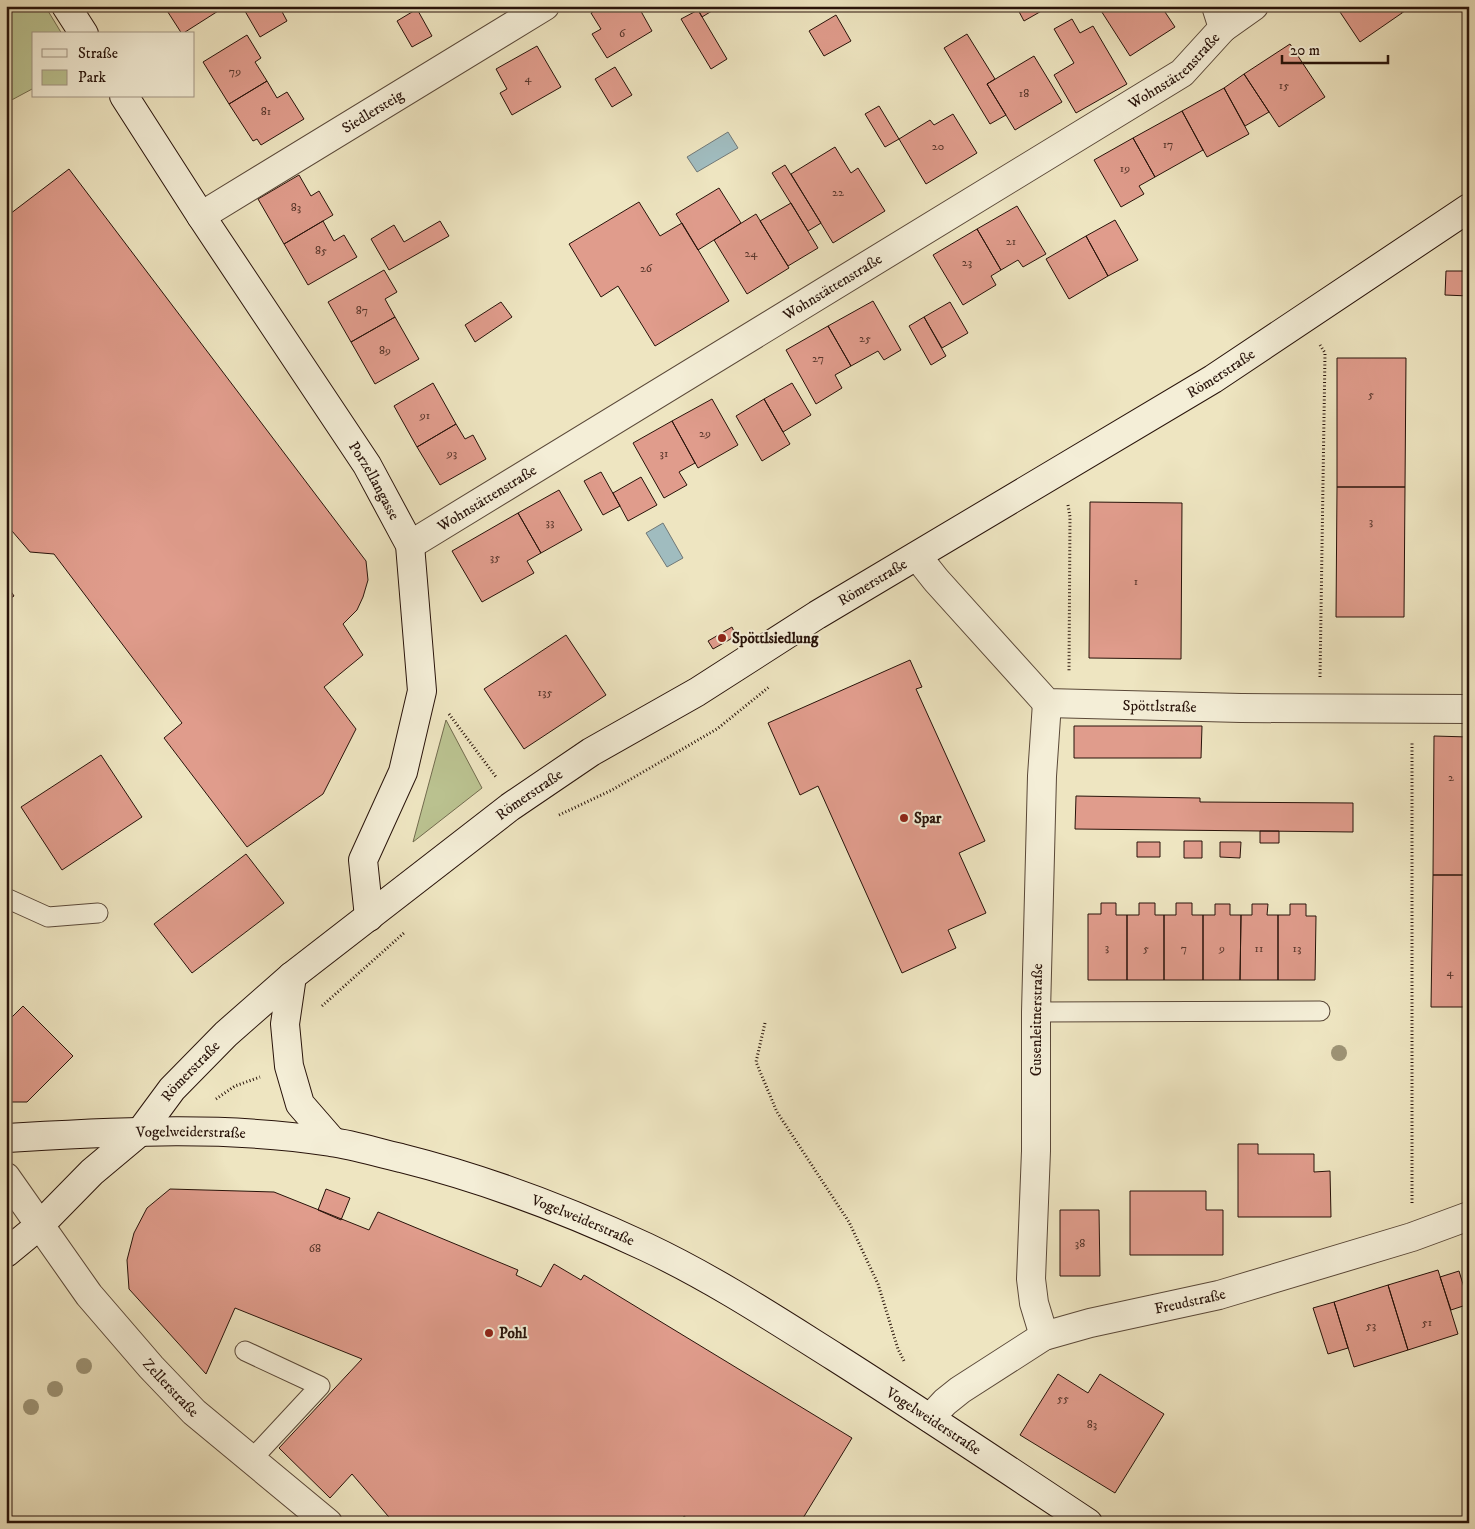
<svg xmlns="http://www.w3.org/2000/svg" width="1475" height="1529" font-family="'IM FELL DW Pica',serif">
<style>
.green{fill:#bbc391;stroke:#726b4e}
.water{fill:#a0bcbf;stroke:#707877}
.building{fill:#e09c8c;stroke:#28130a}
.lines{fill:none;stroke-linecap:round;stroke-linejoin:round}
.lane-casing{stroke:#5a4838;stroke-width:21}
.street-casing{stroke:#5a4838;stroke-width:30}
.secondary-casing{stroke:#28130a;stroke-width:30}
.path{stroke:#28130a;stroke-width:3;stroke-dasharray:1 2.5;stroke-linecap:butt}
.lane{stroke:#f4eed7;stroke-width:19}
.street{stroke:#f4eed7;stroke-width:28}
.secondary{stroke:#f4eed7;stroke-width:28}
.tree{fill:#9d9476}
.poi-dot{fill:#8f2418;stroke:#f4eed7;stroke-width:2}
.labels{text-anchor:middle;stroke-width:4;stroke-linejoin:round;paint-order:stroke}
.number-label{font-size:12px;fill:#56352a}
.street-label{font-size:15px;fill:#28130a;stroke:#f4eed7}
.poi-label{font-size:15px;font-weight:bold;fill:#28130a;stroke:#f4eed7;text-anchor:start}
</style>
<rect width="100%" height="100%" fill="#eee5c1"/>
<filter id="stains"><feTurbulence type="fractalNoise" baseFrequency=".004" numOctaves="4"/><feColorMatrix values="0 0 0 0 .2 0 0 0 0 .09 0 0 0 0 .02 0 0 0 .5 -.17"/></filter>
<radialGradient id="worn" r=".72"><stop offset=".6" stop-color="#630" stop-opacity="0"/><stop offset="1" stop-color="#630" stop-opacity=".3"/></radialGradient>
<!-- green -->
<path class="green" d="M 6,6 L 45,6 L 62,34 L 34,34 L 34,88 L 6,103 Z
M 446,720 L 482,788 L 413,842 Z"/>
<!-- water -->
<path class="water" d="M 728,132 L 738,148 L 697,172 L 687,157 Z
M 663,523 L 683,558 L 667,567 L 646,533 Z"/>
<!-- building -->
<path class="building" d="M 164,6 L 226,6 L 182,34 Z
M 242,6 L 279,6 L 287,21 L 260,37 Z
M 603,6 L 638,6 L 652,31 L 607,58 L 592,34 L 601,29 L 591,13 Z
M 696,6 L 720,6 L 702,17 Z
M 1016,6 L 1044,6 L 1045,9 L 1024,21 Z
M 1098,6 L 1161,6 L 1175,27 L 1130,56 Z
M 1336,6 L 1397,6 L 1402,13 L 1360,42 Z
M 1397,6 L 1412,6 L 1402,13 Z
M 417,9 L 432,36 L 412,47 L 397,21 Z
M 698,10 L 727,59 L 711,69 L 681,19 Z
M 836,15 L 851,41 L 824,56 L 809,31 Z
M 1072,19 L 1080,33 L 1093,26 L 1127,84 L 1076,113 L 1054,75 L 1074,63 L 1054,29 Z
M 967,34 L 995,79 L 987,84 L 1006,115 L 990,124 L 944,48 Z
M 247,35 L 261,58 L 255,62 L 267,81 L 229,104 L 203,62 Z
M 1290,44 L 1325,97 L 1279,127 L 1244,74 Z
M 537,46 L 561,87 L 512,115 L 500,93 L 507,89 L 496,69 Z
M 1034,56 L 1062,102 L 1015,130 L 987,84 Z
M 615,67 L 632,95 L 612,107 L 595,79 Z
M 1244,74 L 1269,112 L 1245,126 L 1224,88 Z
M 267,81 L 277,98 L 287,92 L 304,119 L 261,145 L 257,139 L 253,141 L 229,104 Z
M 1224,88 L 1249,134 L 1207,157 L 1182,111 Z
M 879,106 L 899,139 L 885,147 L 865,114 Z
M 1182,111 L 1203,150 L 1155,177 L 1133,138 Z
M 953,114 L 977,153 L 926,184 L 899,139 L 930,120 L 934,125 Z
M 1133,138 L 1155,177 L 1139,186 L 1144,194 L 1121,207 L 1094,160 Z
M 835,147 L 851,173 L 858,168 L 885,211 L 833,243 L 791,174 Z
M 785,165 L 821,223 L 808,231 L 772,173 Z
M 69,169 L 366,561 L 368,580 L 363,597 L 357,610 L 343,624 L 363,655 L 324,687 L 356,729 L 323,794 L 247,847 L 164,738 L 182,723 L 54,554 L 30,552 L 6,524 L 6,217 Z
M 299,175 L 311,196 L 319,191 L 333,215 L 284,244 L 258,199 Z
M 719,188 L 741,223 L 698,250 L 676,214 Z
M 639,202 L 660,236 L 682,223 L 729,301 L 655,346 L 618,286 L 601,297 L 569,244 Z
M 791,203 L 818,248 L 788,266 L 760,221 Z
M 1017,206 L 1046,254 L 1023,267 L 1018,260 L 1001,270 L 977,229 Z
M 756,214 L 789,268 L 747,294 L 714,240 Z
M 1115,220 L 1138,260 L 1108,276 L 1086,236 Z
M 323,221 L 334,241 L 344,235 L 357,257 L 308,285 L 284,244 Z
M 440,221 L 449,236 L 389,270 L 371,239 L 394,225 L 404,242 Z
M 977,229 L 1001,270 L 991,276 L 996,285 L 963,305 L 933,255 Z
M 1086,236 L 1108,276 L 1069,299 L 1046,259 Z
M 384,270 L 397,292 L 385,299 L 395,317 L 351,342 L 328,302 Z
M 1446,271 L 1469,271 L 1469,296 L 1445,295 Z
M 873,301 L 901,350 L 884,360 L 878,351 L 851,366 L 828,326 Z
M 501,302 L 512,317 L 475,342 L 465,325 Z
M 950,302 L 968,333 L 942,348 L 924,317 Z
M 395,317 L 419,359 L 375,384 L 351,342 Z
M 924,317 L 946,356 L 931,365 L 909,326 Z
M 828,326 L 851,366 L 835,375 L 842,388 L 816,404 L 786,350 Z
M 1337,358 L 1406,358 L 1405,487 L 1337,487 Z
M 433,383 L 456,424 L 417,447 L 394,406 Z
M 792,383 L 811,415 L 783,432 L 764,399 Z
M 712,399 L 738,445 L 698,468 L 672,421 Z
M 764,399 L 790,444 L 762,461 L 736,416 Z
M 672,421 L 695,463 L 679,472 L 687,485 L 664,498 L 633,443 Z
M 456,424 L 465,439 L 473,435 L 486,459 L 440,485 L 417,447 Z
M 601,472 L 620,506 L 603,515 L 584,481 Z
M 641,477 L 657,505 L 628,521 L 613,493 Z
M 1337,487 L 1405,487 L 1404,617 L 1336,617 Z
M 559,490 L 582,530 L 541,553 L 518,513 Z
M 1090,502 L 1182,503 L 1181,659 L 1089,658 Z
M 518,513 L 541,553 L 527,561 L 534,573 L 482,602 L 452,551 Z
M 6,584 L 14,596 L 6,601 Z
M 732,627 L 736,636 L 713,649 L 708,641 Z
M 566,635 L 606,695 L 524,749 L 484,689 Z
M 910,660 L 922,687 L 916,689 L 985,841 L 959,853 L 986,913 L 948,930 L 956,948 L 902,973 L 818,786 L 800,795 L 768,723 Z
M 1074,726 L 1202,726 L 1201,758 L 1074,758 Z
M 1434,736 L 1469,737 L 1469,875 L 1433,875 Z
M 101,755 L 142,817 L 62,870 L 21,807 Z
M 1076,796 L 1200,798 L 1200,802 L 1353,803 L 1353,832 L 1075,829 Z
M 1260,831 L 1279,831 L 1279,843 L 1260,843 Z
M 1184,841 L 1202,841 L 1202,858 L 1184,858 Z
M 1137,842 L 1160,842 L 1160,857 L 1137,857 Z
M 1220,842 L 1241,842 L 1240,858 L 1220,857 Z
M 246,854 L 284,903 L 192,973 L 154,924 Z
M 1433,875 L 1469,875 L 1469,1007 L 1431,1007 Z
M 1101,903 L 1116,903 L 1116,915 L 1127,915 L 1127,980 L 1088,980 L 1088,914 L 1101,914 Z
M 1139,903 L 1155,903 L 1155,915 L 1164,915 L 1164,980 L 1127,980 L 1127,915 L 1139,915 Z
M 1176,903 L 1192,903 L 1192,915 L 1203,915 L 1203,980 L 1164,980 L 1164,915 L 1176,915 Z
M 1215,904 L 1230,904 L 1230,915 L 1241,915 L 1240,980 L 1203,980 L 1203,915 L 1215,915 Z
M 1252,904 L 1268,904 L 1267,915 L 1278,915 L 1278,980 L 1240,980 L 1241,915 L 1252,915 Z
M 1290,904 L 1306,904 L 1306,916 L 1316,916 L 1315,980 L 1278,980 L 1278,915 L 1290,915 Z
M 23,1006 L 73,1056 L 27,1102 L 6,1102 L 6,1023 Z
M 1238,1144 L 1258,1144 L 1258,1154 L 1314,1154 L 1314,1172 L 1330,1171 L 1331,1217 L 1238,1217 Z
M 170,1189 L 274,1192 L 369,1230 L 378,1212 L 518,1270 L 516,1275 L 541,1287 L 554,1264 L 581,1280 L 584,1275 L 852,1438 L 800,1523 L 693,1523 L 684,1516 L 680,1523 L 394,1523 L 352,1474 L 330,1498 L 279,1448 L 362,1359 L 235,1308 L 206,1374 L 129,1289 L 127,1260 L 134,1233 L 147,1208 Z
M 326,1189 L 350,1198 L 341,1220 L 318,1210 Z
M 1130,1191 L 1206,1191 L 1206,1210 L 1223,1210 L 1223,1255 L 1130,1255 Z
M 1060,1210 L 1099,1210 L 1100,1276 L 1060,1276 Z
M 1438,1270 L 1458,1334 L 1408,1350 L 1388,1285 Z
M 1459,1271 L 1469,1304 L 1451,1310 L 1440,1277 Z
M 1388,1285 L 1408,1350 L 1354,1367 L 1334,1302 Z
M 1334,1302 L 1348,1348 L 1328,1354 L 1313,1308 Z
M 1058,1374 L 1088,1393 L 1100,1374 L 1164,1414 L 1115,1493 L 1020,1435 Z"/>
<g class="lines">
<!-- lane casing -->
<g class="lane-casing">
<path id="lane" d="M 6,898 L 48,917 L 98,913
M 1036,1012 L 1320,1011
M 245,1351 L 320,1386 L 252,1459"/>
</g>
<!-- street casing -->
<g class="street-casing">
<g id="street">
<path d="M 1223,28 L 1254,6"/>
<path id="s1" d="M 201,216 L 545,6"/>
<path id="s2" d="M 410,545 L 1182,73 L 1223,28 L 1216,6"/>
<path id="s3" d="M 917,556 L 936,580 L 1047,703 L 1241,708 L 1469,709"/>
<path id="s4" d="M 6,1177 L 89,1295 L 151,1367 L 194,1412 L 328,1523"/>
<path id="s5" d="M 1044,1336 L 1034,1303 L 1031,1279 L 1036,1151 L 1036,1012 L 1042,776 L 1047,703"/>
<path id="s6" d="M 930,1418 L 945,1402 L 960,1390 L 1044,1336 L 1090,1323 L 1219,1295 L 1412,1237 L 1469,1216"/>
</g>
</g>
<!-- secondary casing -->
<g class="secondary-casing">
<g id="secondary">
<path d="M 66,6 L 84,34"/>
<path id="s7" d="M 124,96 L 201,216 L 367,465 L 410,545 L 422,691 L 403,772 L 363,860 L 369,917"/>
<path d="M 292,976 L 285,1024 L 289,1066 L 300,1104 L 333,1142"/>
<path id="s8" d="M 6,1138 C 115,1132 223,1125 331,1142 C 355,1145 378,1153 401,1158 C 485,1179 567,1210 646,1247 C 712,1278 773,1318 835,1357 C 920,1411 1004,1467 1088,1523"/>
<path id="s9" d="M 6,1253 L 40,1225 L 92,1172 L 141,1131 L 172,1089 L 226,1034 L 292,976 L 510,807 L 591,752 L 697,692 L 817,615 L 1213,379 L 1469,208"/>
</g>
</g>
<!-- path -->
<path class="path" d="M 1068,505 L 1070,517 L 1069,671
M 1320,677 L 1325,353 L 1320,345
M 449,714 L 496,777
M 559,815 L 612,790 L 717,729 L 769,687
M 322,1006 L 405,932
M 765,1023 L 756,1062 L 777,1112 L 849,1222 L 878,1284 L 898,1349 L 905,1363
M 216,1099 L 235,1086 L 260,1077
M 1412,1203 L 1412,742"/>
<!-- lane -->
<use href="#lane" class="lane"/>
<!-- street -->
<use href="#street" class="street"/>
<!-- secondary -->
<use href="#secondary" class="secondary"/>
</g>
<!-- trees -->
<g class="tree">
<circle cx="1339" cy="1053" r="8"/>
<circle cx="84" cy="1366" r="8"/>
<circle cx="55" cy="1389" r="8"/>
<circle cx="31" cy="1407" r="8"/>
</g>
<!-- markers -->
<g class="poi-dot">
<circle cx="722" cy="638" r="5"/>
<circle cx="904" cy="818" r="5"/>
<circle cx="489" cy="1333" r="5"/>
</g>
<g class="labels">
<!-- number labels -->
<g class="number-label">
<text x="622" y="37">6</text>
<text x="235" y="75">79</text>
<text x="528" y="82">4</text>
<text x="1284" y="89">15</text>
<text x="1024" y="97">18</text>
<text x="266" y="115">81</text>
<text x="1168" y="148">17</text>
<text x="938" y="150">20</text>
<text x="1125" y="172">19</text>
<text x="838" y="196">22</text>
<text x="296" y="211">83</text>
<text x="1011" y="245">21</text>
<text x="321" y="254">85</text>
<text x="751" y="257">24</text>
<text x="967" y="266">23</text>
<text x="646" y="272">26</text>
<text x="362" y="314">87</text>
<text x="865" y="342">25</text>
<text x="385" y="354">89</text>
<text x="818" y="362">27</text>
<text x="1371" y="398">5</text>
<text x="425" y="419">91</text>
<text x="705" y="437">29</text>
<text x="452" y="457">93</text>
<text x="664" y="457">31</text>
<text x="1371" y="525">3</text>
<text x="550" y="526">33</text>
<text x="495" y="561">35</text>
<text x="1136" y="585">1</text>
<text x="545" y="696">135</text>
<text x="1451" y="781">2</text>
<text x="1107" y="951">3</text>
<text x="1146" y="952">5</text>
<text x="1184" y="952">7</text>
<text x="1222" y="952">9</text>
<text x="1259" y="952">11</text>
<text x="1297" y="952">13</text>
<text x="1450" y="976">4</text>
<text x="1080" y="1247">38</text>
<text x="315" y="1252">68</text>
<text x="1427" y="1326">51</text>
<text x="1371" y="1329">53</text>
<text x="1063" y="1402">55</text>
<text x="1092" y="1428">83</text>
</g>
<!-- street labels -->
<g class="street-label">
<text dy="5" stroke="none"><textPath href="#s2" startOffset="900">Wohnstättenstraße</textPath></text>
<text dy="5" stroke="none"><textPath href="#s1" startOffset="201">Siedlersteig</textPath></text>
<text dy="5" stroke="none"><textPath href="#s2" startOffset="495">Wohnstättenstraße</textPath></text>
<text dy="5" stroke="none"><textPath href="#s9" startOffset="1508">Römerstraße</textPath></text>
<text dy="5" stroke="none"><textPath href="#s7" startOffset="459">Porzellangasse</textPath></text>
<text dy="5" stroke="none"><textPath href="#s2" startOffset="90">Wohnstättenstraße</textPath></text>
<text dy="5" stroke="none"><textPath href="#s9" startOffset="1102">Römerstraße</textPath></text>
<text dy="5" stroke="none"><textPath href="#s3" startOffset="309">Spöttlstraße</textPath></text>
<text dy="5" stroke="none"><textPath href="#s9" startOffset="698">Römerstraße</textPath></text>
<text dy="5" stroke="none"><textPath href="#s5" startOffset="318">Gusenleitnerstraße</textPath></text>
<text dy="5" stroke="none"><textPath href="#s9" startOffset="260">Römerstraße</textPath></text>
<text dy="5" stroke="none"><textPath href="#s8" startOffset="185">Vogelweiderstraße</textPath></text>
<text dy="5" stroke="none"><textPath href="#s8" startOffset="590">Vogelweiderstraße</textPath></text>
<text dy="5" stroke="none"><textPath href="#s6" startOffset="291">Freudstraße</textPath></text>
<text dy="5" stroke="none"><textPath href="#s4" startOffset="268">Zellerstraße</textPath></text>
<text dy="5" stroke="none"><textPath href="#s8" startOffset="995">Vogelweiderstraße</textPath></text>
</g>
<!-- poi labels -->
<g class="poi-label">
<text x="732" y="643">Spöttlsiedlung</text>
<text x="914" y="823">Spar</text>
<text x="499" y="1338">Pohl</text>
</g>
</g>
<!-- margin -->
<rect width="1475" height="1529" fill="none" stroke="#eee5c1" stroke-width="25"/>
<rect x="8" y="8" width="1460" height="1514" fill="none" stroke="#28130a" stroke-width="2.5"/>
<rect x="12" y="12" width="1450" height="1504" fill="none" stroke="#28130a"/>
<!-- legend -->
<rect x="32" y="32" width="162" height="65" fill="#f4eed7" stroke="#a29685"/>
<rect x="42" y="49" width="25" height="8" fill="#f4eed7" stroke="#a29685"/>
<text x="78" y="58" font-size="15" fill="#28130a">Straße</text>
<rect x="42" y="70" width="25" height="15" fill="#bbc391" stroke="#a29685"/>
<text x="78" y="82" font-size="15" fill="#28130a">Park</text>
<!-- scale -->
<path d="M1282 55v8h106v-8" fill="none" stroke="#28130a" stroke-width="2.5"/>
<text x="1290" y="55" font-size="15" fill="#28130a" stroke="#f4eed7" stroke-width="4" paint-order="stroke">20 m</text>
<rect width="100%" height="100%" filter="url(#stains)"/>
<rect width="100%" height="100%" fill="url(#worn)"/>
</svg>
